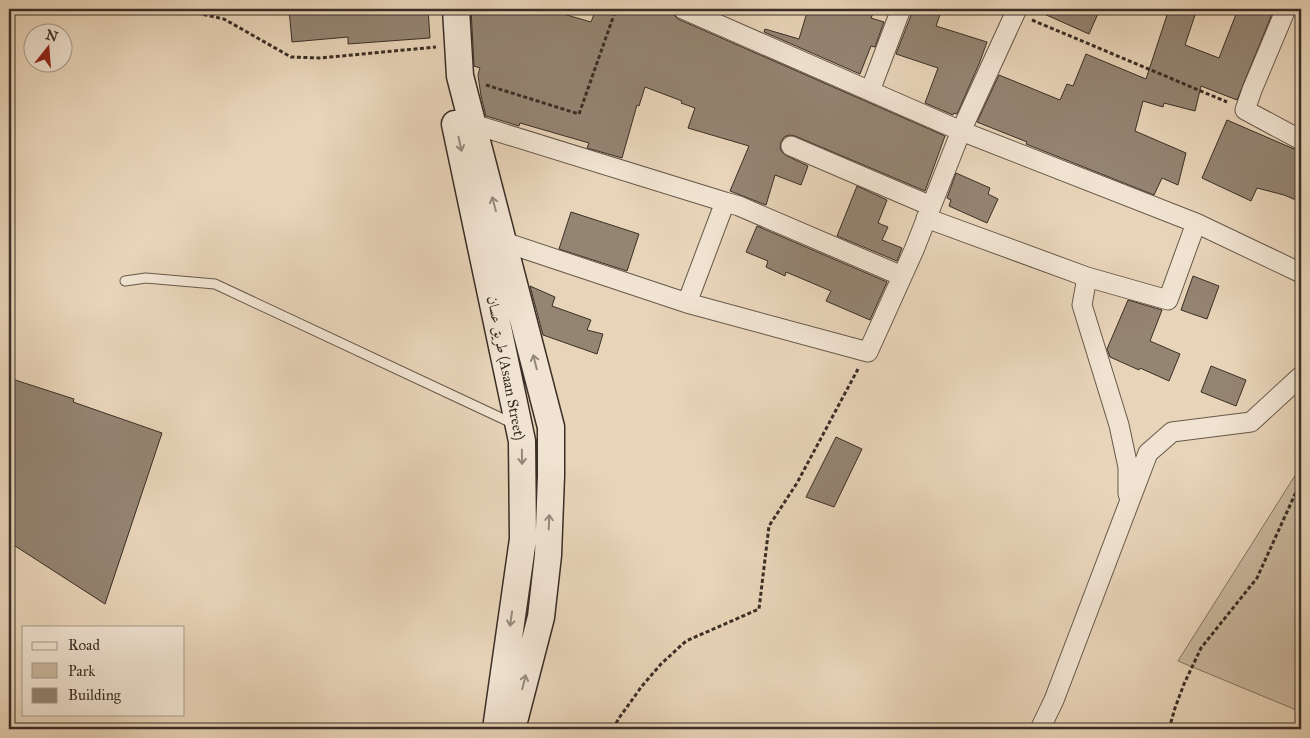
<svg xmlns="http://www.w3.org/2000/svg" width="1310" height="738" font-family="'IM FELL Great Primer',Amiri,serif">
<style>
.green{fill:#cab89f;stroke:#827362}
.building{fill:#948472;stroke:#3a2e26}
.lines{fill:none;stroke-linecap:round;stroke-linejoin:round}
.lane-casing{stroke:#66584a;stroke-width:11}
.street-casing{stroke:#66584a;stroke-width:21}
.secondary-casing{stroke:#3a2e26;stroke-width:29}
.path{stroke:#3a2e26;stroke-width:3;stroke-dasharray:4 2.5;stroke-linecap:butt}
.lane{stroke:#f0e3d1;stroke-width:9}
.street{stroke:#f0e3d1;stroke-width:19}
.secondary{stroke:#f0e3d1;stroke-width:26}
.oneway{stroke:#95887c}
.labels{text-anchor:middle;stroke-width:4;stroke-linejoin:round;paint-order:stroke}
.street-label{font-size:15px;fill:#3a2e26;stroke:#f0e3d1}
</style>
<rect width="100%" height="100%" fill="#e8d4b8"/>
<filter id="stains"><feTurbulence type="fractalNoise" baseFrequency=".004" numOctaves="4"/><feColorMatrix values="0 0 0 0 .2 0 0 0 0 .09 0 0 0 0 .02 0 0 0 .5 -.17"/></filter>
<radialGradient id="worn" r=".72"><stop offset=".6" stop-color="#630" stop-opacity="0"/><stop offset="1" stop-color="#630" stop-opacity=".3"/></radialGradient>
<!-- green -->
<path class="green" d="M 1301,466 L 1301,712 L 1178,661 Z"/>
<!-- building -->
<path class="building" d="M 289,9 L 428,9 L 430,38 L 348,44 L 348,37 L 292,42 Z
M 471,9 L 546,9 L 591,22 L 596,9 L 672,9 L 674,15 L 678,19 L 945,136 L 925,191 L 795,136 L 789,135 L 784,137 L 781,142 L 780,148 L 782,152 L 787,156 L 808,166 L 801,185 L 775,175 L 766,205 L 730,191 L 749,146 L 688,128 L 695,108 L 681,103 L 682,101 L 645,87 L 639,106 L 637,105 L 622,158 L 587,148 L 589,143 L 520,123 L 519,126 L 486,116 L 481,96 L 478,75 L 480,68 L 474,66 Z
M 808,9 L 875,9 L 871,18 L 884,22 L 875,47 L 871,46 L 860,74 L 764,32 L 765,29 L 799,39 Z
M 912,9 L 942,9 L 936,26 L 987,42 L 979,64 L 957,114 L 954,113 L 953,115 L 925,103 L 938,68 L 896,54 L 912,13 Z
M 1033,9 L 1100,9 L 1089,34 Z
M 1169,9 L 1197,9 L 1185,45 L 1219,58 L 1238,9 L 1274,9 L 1237,100 L 1201,86 L 1195,111 L 1164,103 L 1163,107 L 1143,101 L 1135,131 L 1186,153 L 1178,185 L 1162,178 L 1154,195 L 1026,144 L 1027,142 L 977,122 L 999,75 L 1060,100 L 1067,84 L 1073,86 L 1086,54 L 1146,79 Z
M 1227,120 L 1301,152 L 1301,186 L 1296,200 L 1284,195 L 1257,188 L 1251,201 L 1202,178 Z
M 956,173 L 990,188 L 988,194 L 998,199 L 987,223 L 949,206 L 951,200 L 947,198 Z
M 857,186 L 887,200 L 878,223 L 888,227 L 882,240 L 902,248 L 897,261 L 837,236 Z
M 571,212 L 639,234 L 627,271 L 559,249 Z
M 757,226 L 887,282 L 870,320 L 826,301 L 831,291 L 786,272 L 785,276 L 766,267 L 768,261 L 746,252 Z
M 1193,276 L 1219,286 L 1207,319 L 1181,310 Z
M 530,286 L 555,297 L 552,306 L 591,320 L 587,330 L 603,334 L 597,354 L 543,335 Z
M 1128,300 L 1162,310 L 1150,341 L 1180,354 L 1169,381 L 1140,368 L 1139,370 L 1110,357 L 1107,349 Z
M 1211,366 L 1246,380 L 1236,406 L 1201,392 Z
M 9,378 L 74,399 L 73,402 L 162,433 L 105,604 L 9,542 Z
M 836,437 L 862,449 L 834,507 L 806,497 Z"/>
<g class="lines">
<!-- lane casing -->
<g class="lane-casing">
<path id="lane" d="M 125,281 L 146,278 L 215,284 L 514,424"/>
</g>
<!-- street casing -->
<g class="street-casing">
<path id="street" d="M 683,9 L 961,131 L 1196,223 L 1301,273
M 1286,9 L 1252,90 L 1245,110 L 1301,140
M 870,91 L 901,9
M 473,124 L 725,202
M 791,146 L 931,206
M 926,218 L 1087,277 L 1082,305 L 1119,425 L 1128,467 L 1128,494
M 504,242 L 687,303 L 868,352 L 914,250 L 961,131 L 1017,9
M 1087,277 L 1168,300 L 1196,223
M 687,303 L 725,202 L 739,206 L 902,276
M 1040,729 L 1054,700 L 1148,453 L 1172,432 L 1251,422 L 1301,376"/>
</g>
<!-- secondary casing -->
<g class="secondary-casing">
<path id="secondary" d="M 456,9 L 460,76 L 551,427 L 551,476 L 548,555 L 541,617 L 512,729
M 455,124 L 522,441 L 523,539 L 496,729"/>
</g>
<!-- path -->
<path class="path" d="M 178,9 L 224,19 L 291,57 L 320,58 L 436,47
M 1032,20 L 1227,102
M 486,85 L 579,114 L 616,9
M 613,729 L 619,718 L 642,686 L 661,664 L 686,641 L 759,609 L 769,526 L 797,483 L 858,369
M 1169,729 L 1175,708 L 1184,684 L 1201,648 L 1257,578 L 1301,481"/>
<!-- lane -->
<use href="#lane" class="lane"/>
<!-- street -->
<use href="#street" class="street"/>
<!-- secondary -->
<use href="#secondary" class="secondary"/>
</g>
<!-- one-way arrows -->
<defs><path id="oneway-shaft" d="M-6 0H5M1.5-3L5.5 0L1.5 3" fill="none" stroke-width="1.6" stroke-linecap="round" stroke-linejoin="round" transform="scale(1.25)"/></defs>
<g class="oneway">
<use href="#oneway-shaft" transform="translate(460 144) rotate(78)"/>
<use href="#oneway-shaft" transform="translate(494 204) rotate(-105)"/>
<use href="#oneway-shaft" transform="translate(535 362) rotate(-104)"/>
<use href="#oneway-shaft" transform="translate(522 457) rotate(89)"/>
<use href="#oneway-shaft" transform="translate(549 522) rotate(-88)"/>
<use href="#oneway-shaft" transform="translate(511 619) rotate(98)"/>
<use href="#oneway-shaft" transform="translate(524 682) rotate(-76)"/>
</g>
<g class="labels">
<!-- street labels -->
<g class="street-label">
<text transform="translate(506 368) rotate(79)" y="5">طريق عسان (Asaan Street)</text>
</g>
</g>
<!-- margin -->
<rect width="1310" height="738" fill="none" stroke="#e8d4b8" stroke-width="30"/>
<rect x="10" y="10" width="1290" height="718" fill="none" stroke="#3a2e26" stroke-width="2.5"/>
<rect x="15" y="15" width="1280" height="708" fill="none" stroke="#3a2e26"/>
<!-- legend -->
<rect x="22" y="626" width="162" height="90" fill="#f0e3d1" stroke="#a79b8d"/>
<rect x="32" y="642" width="25" height="8" fill="#f0e3d1" stroke="#a79b8d"/>
<text x="68" y="650" font-size="15" fill="#3a2e26">Road</text>
<rect x="32" y="663" width="25" height="15" fill="#cab89f" stroke="#a79b8d"/>
<text x="68" y="676" font-size="15" fill="#3a2e26">Park</text>
<rect x="32" y="688" width="25" height="15" fill="#948472" stroke="#a79b8d"/>
<text x="68" y="700" font-size="15" fill="#3a2e26">Building</text>
<!-- north arrow -->
<g transform="translate(48 48) rotate(17)"><circle r="24" fill="#f0e3d1" stroke="#a79b8d"/>
<path d="M0-4L9 19L0 12L-9 19Z" fill="#8f2418"/>
<text y="-8" font-size="14" font-weight="bold" text-anchor="middle" fill="#3a2e26">N</text>
</g>
<rect width="100%" height="100%" filter="url(#stains)"/>
<rect width="100%" height="100%" fill="url(#worn)"/>
</svg>
